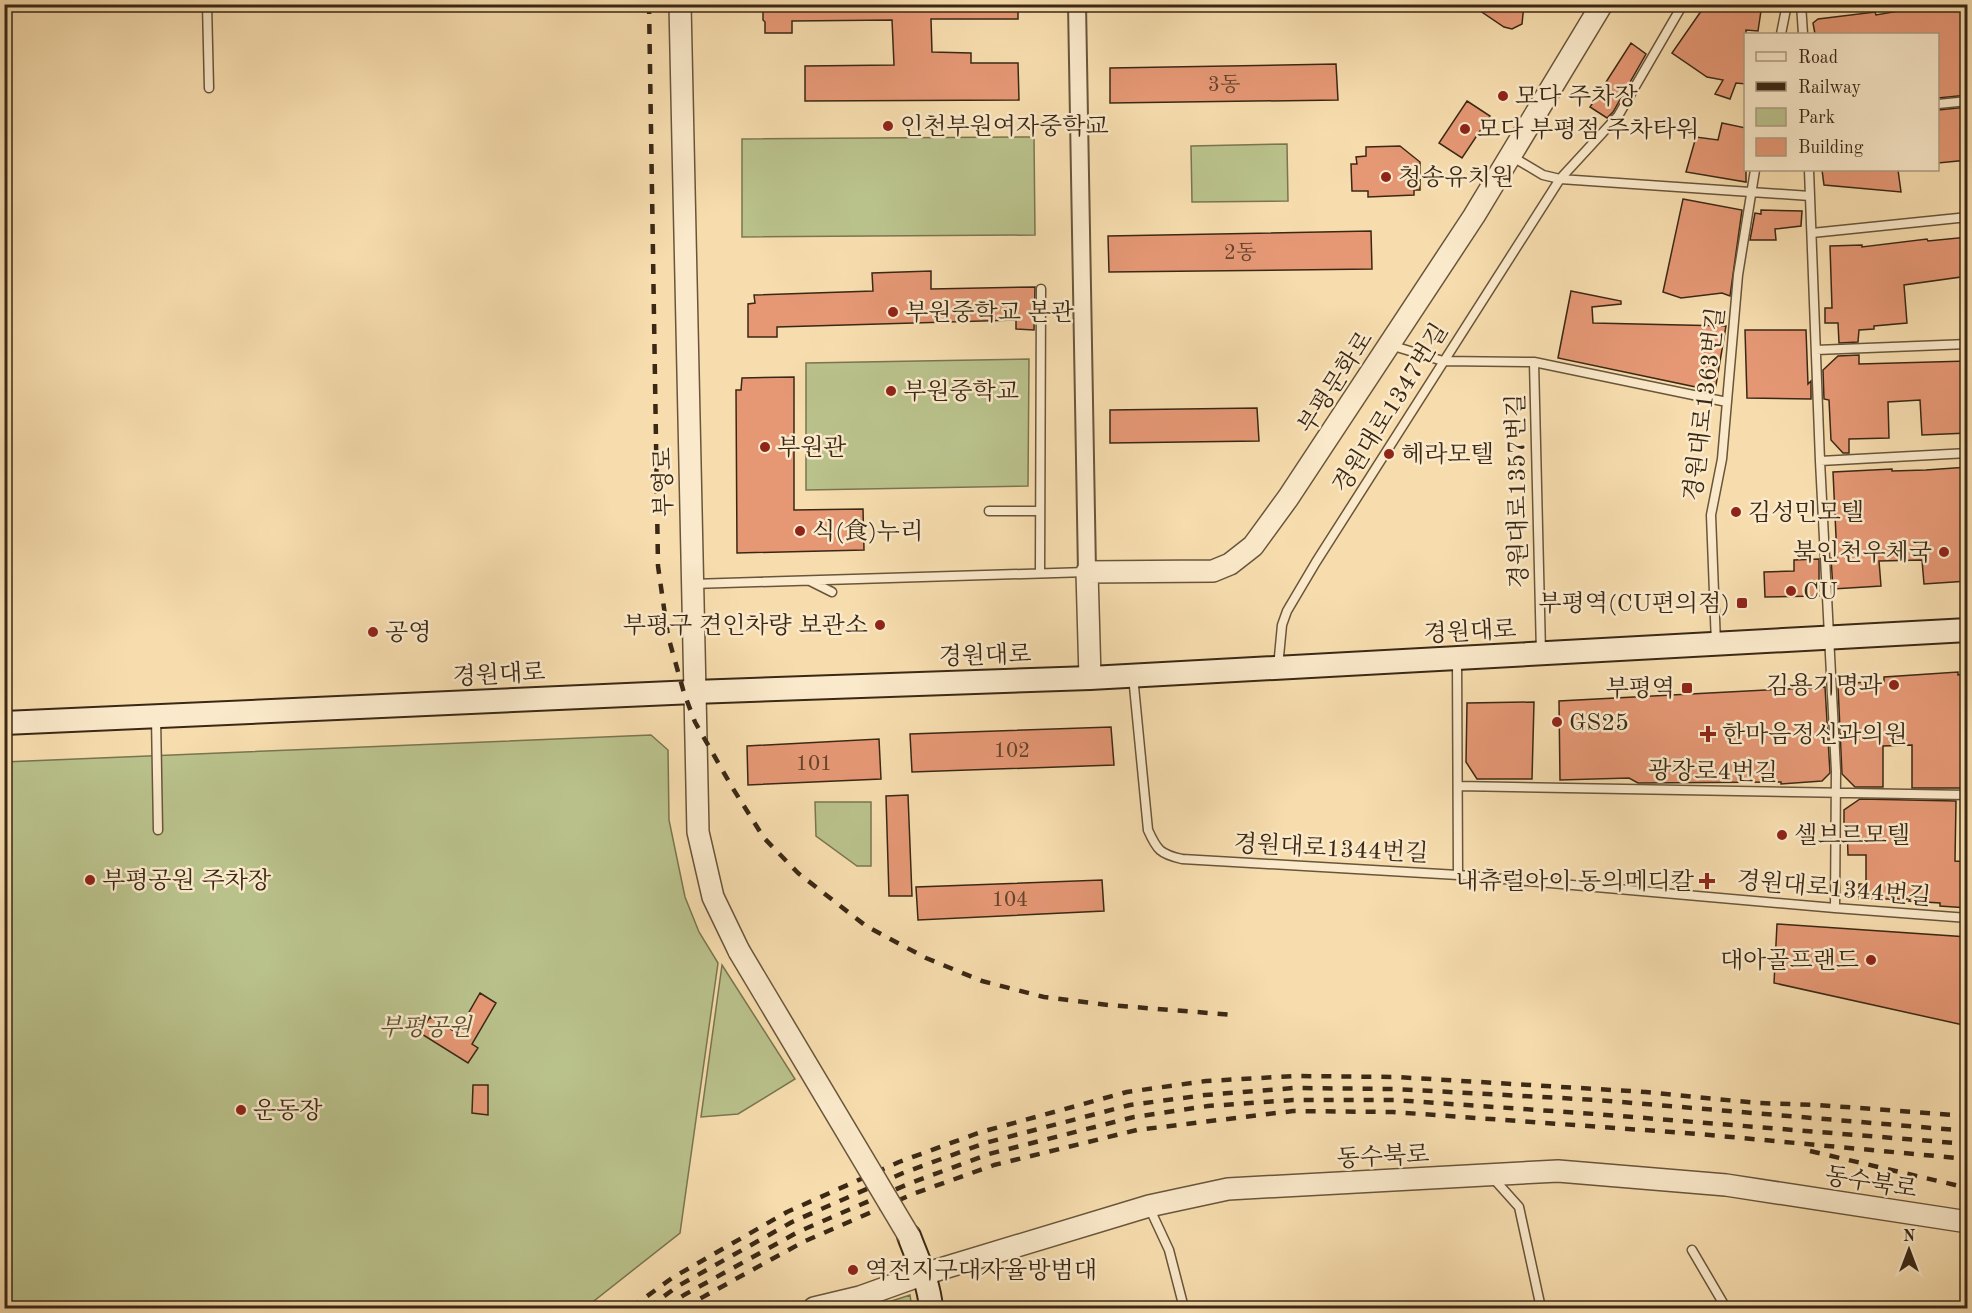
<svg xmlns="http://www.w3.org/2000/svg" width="1972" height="1313" font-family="'Old Standard TT','Noto Serif KR',serif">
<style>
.green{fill:#bac28c;stroke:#7a7550;stroke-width:1.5}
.building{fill:#e69875;stroke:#3a2815;stroke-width:1.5}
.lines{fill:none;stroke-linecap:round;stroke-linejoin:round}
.service-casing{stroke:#69553b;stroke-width:11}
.minor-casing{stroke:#69553b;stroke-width:20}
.tertiary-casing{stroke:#69553b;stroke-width:24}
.secondary-casing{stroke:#3a2815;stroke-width:26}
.service{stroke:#fae9ca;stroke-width:8}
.minor{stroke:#fae9ca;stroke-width:16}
.tertiary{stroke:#fae9ca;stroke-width:21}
.secondary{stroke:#fae9ca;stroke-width:22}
.rail{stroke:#3a2815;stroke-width:4.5;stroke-dasharray:10 10;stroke-linecap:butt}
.tertiary-bridge-casing{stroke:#69553b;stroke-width:24;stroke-linecap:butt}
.tertiary-bridge{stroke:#fae9ca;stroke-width:21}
.poi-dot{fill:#8f2418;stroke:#fae9ca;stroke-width:2}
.labels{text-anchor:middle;stroke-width:5;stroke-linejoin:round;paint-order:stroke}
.number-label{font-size:21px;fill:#65442d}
.poi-label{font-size:24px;fill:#3a2815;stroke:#fae9ca;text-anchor:start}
.street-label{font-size:24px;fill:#3a2815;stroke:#fae9ca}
.park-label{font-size:24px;font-style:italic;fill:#5a4e33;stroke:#fae9ca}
</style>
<rect width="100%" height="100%" fill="#f7ddae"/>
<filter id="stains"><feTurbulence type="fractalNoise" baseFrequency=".00333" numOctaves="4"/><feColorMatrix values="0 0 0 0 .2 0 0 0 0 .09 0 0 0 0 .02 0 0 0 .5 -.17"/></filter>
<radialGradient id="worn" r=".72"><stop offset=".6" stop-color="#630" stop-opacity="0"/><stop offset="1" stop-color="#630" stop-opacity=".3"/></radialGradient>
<!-- green -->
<path class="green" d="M 1034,137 L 1035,235 L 742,237 L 742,139 Z
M 1287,144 L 1288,201 L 1192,202 L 1191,146 Z
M 1029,359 L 1028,486 L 806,490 L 806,363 Z
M 651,735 L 668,750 L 669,820 L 685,897 L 699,932 L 718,963 L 680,1233 L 585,1308 L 5,1308 L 4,762 Z
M 815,802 L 871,802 L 871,866 L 857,866 L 816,836 Z
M 722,965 L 795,1079 L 738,1114 L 701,1117 Z
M 910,1295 L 912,1308 L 870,1308 Z"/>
<!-- building -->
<path class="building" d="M 763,4 L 1018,4 L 1018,19 L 931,19 L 932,52 L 971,53 L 971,63 L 1018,63 L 1019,100 L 805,101 L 805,66 L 894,65 L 892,20 L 792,21 L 792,33 L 765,33 L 765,22 L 763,20 Z
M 1470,4 L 1524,4 L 1522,24 L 1512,29 L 1504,27 Z
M 1706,4 L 1762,4 L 1758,31 L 1746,30 L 1746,84 L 1736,83 L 1730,99 L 1715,94 L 1723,80 L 1707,77 L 1672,53 Z
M 1939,4 L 1968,4 L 1968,95 L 1938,98 L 1938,34 L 1815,34 L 1813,23 L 1818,19 L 1875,12 L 1876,15 Z
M 1631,43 L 1646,54 L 1613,112 L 1607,118 L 1590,107 Z
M 1336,64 L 1338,100 L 1110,103 L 1110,68 Z
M 1467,101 L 1490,116 L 1462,158 L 1439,143 Z
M 1968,107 L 1968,160 L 1938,163 L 1938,110 Z
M 1722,123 L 1746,128 L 1746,182 L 1686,172 L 1696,137 L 1718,140 Z
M 1400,146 L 1420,162 L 1420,190 L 1414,190 L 1414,195 L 1368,197 L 1368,191 L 1352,191 L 1351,164 L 1357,164 L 1356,157 L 1366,156 L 1366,147 Z
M 1822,170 L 1898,170 L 1901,192 L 1824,185 Z
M 1683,199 L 1742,210 L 1730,296 L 1722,293 L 1681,298 L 1663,292 Z
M 1761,210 L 1802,211 L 1801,226 L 1775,229 L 1776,240 L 1750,240 L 1755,213 L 1761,214 Z
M 1371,231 L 1372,269 L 1109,272 L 1108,236 Z
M 1968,237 L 1968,276 L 1904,285 L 1907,323 L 1874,326 L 1874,329 L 1859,330 L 1858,342 L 1839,343 L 1838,323 L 1825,323 L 1825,308 L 1832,308 L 1830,246 L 1862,245 L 1862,247 L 1927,239 L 1928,241 Z
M 931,271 L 931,289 L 1035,287 L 1034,330 L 1016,329 L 1016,320 L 777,327 L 777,337 L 748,337 L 748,304 L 755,303 L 754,295 L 873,291 L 872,273 Z
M 1571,291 L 1621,301 L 1621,304 L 1592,307 L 1593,323 L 1726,326 L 1715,391 L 1558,358 Z
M 1745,330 L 1806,330 L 1808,384 L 1811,381 L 1811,399 L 1747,398 Z
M 1859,355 L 1859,364 L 1968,361 L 1968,433 L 1922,435 L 1920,400 L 1888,402 L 1889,438 L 1849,439 L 1849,453 L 1843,453 L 1831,440 L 1829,400 L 1824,399 L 1823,370 L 1838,356 Z
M 794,377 L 794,510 L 863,509 L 864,550 L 737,553 L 736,390 L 741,390 L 742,378 Z
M 1257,408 L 1259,441 L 1110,443 L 1110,410 Z
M 1968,467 L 1968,581 L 1924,584 L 1922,560 L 1879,561 L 1881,586 L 1833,589 L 1831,558 L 1837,558 L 1833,472 L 1892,469 L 1892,471 L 1926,470 Z
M 1819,559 L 1819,596 L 1765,597 L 1764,572 L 1794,571 L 1794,560 Z
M 1958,672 L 1958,675 L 1968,674 L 1968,788 L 1912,788 L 1912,745 L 1883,746 L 1883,787 L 1855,787 L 1842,774 L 1838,686 L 1843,686 L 1843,683 L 1884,682 L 1884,677 Z
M 1825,687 L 1830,773 L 1822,781 L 1781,784 L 1781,782 L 1638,783 L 1629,778 L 1560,780 L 1559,701 Z
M 1534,702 L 1532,779 L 1477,779 L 1466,762 L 1467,703 Z
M 1111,727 L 1114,765 L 912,772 L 910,734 Z
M 879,739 L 881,779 L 748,785 L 747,746 Z
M 908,795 L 912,896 L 889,896 L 886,796 Z
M 1860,799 L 1956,801 L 1955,861 L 1968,862 L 1968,908 L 1940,906 L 1940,903 L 1909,901 L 1910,899 L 1859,899 L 1859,884 L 1866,884 L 1866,855 L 1848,855 L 1847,826 L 1844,826 L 1844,810 Z
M 1102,880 L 1104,911 L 918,920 L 916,887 Z
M 1777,924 L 1968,937 L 1968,1026 L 1774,983 Z
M 480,993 L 496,1003 L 472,1044 L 478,1048 L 468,1063 L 420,1033 L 430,1017 L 457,1033 Z
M 473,1085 L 488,1085 L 488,1115 L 472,1113 Z"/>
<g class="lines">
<!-- service casing -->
<g class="service-casing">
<path id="service" d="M 207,4 L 209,88
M 1801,4 L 1803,34
M 1781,34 L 1787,4
M 1938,104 L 1968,101
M 1511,156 L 1543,175 L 1560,179 L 1810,196
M 1809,170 L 1820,461 L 1836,771 L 1835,908
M 1812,233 L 1968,217
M 1390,345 L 1443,361 L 1534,362 L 1727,402
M 1816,350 L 1968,344
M 1534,362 L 1541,653
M 1820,461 L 1968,453
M 989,511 L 1040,511
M 1040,573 L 1041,289
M 810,581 L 832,592
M 692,584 L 1087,572
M 1716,644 L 1711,515 L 1722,459 L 1738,275 L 1755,170
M 1457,659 L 1458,875
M 1278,667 L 1282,625 L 1287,611 L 1316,562 L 1560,179 L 1618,116 L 1683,4
M 1133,676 L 1148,830 C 1157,850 1160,854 1182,859 L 1458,875 L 1835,908 L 1968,918
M 156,717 L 158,830
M 1458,786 L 1968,795
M 1493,1178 L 1519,1207 L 1541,1308
M 1149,1207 L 1169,1250 L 1184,1308
M 1692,1250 L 1726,1308"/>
</g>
<!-- minor casing -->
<g class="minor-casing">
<path id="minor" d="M 1077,4 L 1087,572"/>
</g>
<!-- tertiary casing -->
<g class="tertiary-casing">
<path id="tertiary" d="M 680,4 L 698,832 L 713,897 L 739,951
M 1090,678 L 1087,572 L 1213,571 L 1230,564 L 1253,546 L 1288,498 L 1474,216 L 1602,4
M 814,1308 L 860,1297 L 924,1274 L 1149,1206 L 1228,1189 L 1558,1171 L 1726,1185 L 1968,1222"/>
</g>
<!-- secondary casing -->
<g class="secondary-casing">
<path id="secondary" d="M 4,723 L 694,692 L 1090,678 L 1968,630
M 909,1236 C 918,1260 929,1283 931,1308"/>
</g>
<!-- service -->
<use href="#service" class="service"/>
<!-- minor -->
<use href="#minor" class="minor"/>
<!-- tertiary -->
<use href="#tertiary" class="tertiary"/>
<!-- secondary -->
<use href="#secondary" class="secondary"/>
<!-- rail -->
<path class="rail" d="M 649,4 L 658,566 L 668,636 L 684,693 L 695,722 L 732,787 L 764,838 L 798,873 L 866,926 L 926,958 L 982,981 L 1044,997 L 1108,1005 L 1234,1015
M 1810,1151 L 1968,1188
M 631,1308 L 672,1278 L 787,1212 L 899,1162 L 981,1132 L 1127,1092 L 1206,1081 L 1295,1076 L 1396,1077 L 1646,1092 L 1757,1103 L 1818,1105 L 1968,1116
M 648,1308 L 678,1286 L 792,1222 L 903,1173 L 985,1143 L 1130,1105 L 1205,1095 L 1294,1088 L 1395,1089 L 1597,1100 L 1968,1131
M 665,1308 L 684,1295 L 798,1232 L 908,1184 L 989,1154 L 1134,1117 L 1208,1106 L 1293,1100 L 1394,1100 L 1595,1114 L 1968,1144
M 683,1308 L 803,1242 L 913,1194 L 994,1165 L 1137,1130 L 1293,1111 L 1393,1112 L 1699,1134 L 1968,1159"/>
<!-- tertiary-bridge casing -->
<g class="tertiary-bridge-casing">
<path id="tertiary-bridge" d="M 739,951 L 909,1236"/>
</g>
<!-- tertiary-bridge -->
<use href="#tertiary-bridge" class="tertiary-bridge"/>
</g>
<!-- markers -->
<g class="poi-dot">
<circle cx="1503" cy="96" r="6"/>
<circle cx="888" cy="126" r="6"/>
<circle cx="1465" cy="129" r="6"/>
<circle cx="1386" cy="177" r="6"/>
<circle cx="893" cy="312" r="6"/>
<circle cx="891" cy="391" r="6"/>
<circle cx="765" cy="447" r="6"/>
<circle cx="1389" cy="454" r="6"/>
<circle cx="1736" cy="512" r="6"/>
<circle cx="800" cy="531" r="6"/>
<circle cx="1944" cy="552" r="6"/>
<circle cx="1791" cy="591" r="6"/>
<rect x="1736" y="597" width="12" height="12" rx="3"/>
<circle cx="880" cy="625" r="6"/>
<circle cx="373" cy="632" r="6"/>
<circle cx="1894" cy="685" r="6"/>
<rect x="1681" y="682" width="12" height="12" rx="3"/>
<circle cx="1557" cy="722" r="6"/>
<path d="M1705 725h6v6h6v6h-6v6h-6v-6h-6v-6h6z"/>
<circle cx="1782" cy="835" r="6"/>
<circle cx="90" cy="880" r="6"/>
<path d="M1704 872h6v6h6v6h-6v6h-6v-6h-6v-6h6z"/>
<circle cx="1871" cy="960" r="6"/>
<circle cx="241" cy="1110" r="6"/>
<circle cx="853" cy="1270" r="6"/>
</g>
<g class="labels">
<!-- number labels -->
<g class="number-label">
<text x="1224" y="91">3동</text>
<text x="1240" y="259">2동</text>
<text x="1012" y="757">102</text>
<text x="814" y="770">101</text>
<text x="1010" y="906">104</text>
</g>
<!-- poi labels -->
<g class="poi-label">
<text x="1515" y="104">모다 주차장</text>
<text x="900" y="134">인천부원여자중학교</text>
<text x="1477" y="137">모다 부평점 주차타워</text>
<text x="1398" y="185">청송유치원</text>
<text x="905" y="320">부원중학교 본관</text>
<text x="903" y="399">부원중학교</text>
<text x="777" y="455">부원관</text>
<text x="1401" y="462">헤라모텔</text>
<text x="1748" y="520">김성민모텔</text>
<text x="812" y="539">식(食)누리</text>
<text x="1932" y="560" text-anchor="end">북인천우체국</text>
<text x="1803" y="599">CU</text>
<text x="1730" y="611" text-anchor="end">부평역(CU편의점)</text>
<text x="868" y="633" text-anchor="end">부평구 견인차량 보관소</text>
<text x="385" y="640">공영</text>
<text x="1882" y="693" text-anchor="end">김용기명과</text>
<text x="1675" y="696" text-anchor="end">부평역</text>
<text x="1569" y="730">GS25</text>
<text x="1722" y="742">한마음정신과의원</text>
<text x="1794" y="843">셀브르모텔</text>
<text x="102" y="888">부평공원 주차장</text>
<text x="1694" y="889" text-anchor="end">내츄럴아이 동의메디칼</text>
<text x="1859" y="968" text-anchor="end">대아골프랜드</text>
<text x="253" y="1118">운동장</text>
<text x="865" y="1278">역전지구대자율방범대</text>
</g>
<!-- street labels -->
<g class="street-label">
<text transform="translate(1335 382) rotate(-57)" y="8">부평문화로</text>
<text transform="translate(1704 404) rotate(-83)" y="8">경원대로1363번길</text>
<text transform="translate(1390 408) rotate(-58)" y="8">경원대로1347번길</text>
<text transform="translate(663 482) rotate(-91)" y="8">부영로</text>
<text transform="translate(1517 491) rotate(-91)" y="8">경원대로1357번길</text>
<text transform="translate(1470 631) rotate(-3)" y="8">경원대로</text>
<text transform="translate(985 655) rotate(-2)" y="8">경원대로</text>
<text transform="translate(499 674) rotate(-3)" y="8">경원대로</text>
<text transform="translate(1713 771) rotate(1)" y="8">광장로4번길</text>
<text transform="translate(1331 848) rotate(3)" y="8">경원대로1344번길</text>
<text transform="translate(1834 888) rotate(5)" y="8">경원대로1344번길</text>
<text transform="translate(1383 1156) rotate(-3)" y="8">동수북로</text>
<text transform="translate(1871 1182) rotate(9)" y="8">동수북로</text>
</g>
<!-- park labels -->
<g class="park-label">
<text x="425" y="1035">부평공원</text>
</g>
</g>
<!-- margin -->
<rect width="1972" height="1313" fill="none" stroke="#f7ddae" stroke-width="24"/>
<rect x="6" y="6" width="1960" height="1301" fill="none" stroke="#3a2815" stroke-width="3"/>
<rect x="12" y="12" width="1948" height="1289" fill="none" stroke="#3a2815" stroke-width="1.5"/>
<!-- legend -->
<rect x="1744" y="33" width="195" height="138" fill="#fae9ca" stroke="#ad9c82" stroke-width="1.5"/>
<rect x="1756" y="52" width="30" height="9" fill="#fae9ca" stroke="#ad9c82" stroke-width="1.5"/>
<text x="1798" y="63" font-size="18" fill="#3a2815">Road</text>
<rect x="1756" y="82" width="30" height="9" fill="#3a2815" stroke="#ad9c82" stroke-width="1.5"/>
<text x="1798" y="93" font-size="18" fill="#3a2815">Railway</text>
<rect x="1756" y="108" width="30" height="18" fill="#bac28c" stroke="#ad9c82" stroke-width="1.5"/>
<text x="1798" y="123" font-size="18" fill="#3a2815">Park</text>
<rect x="1756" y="138" width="30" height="18" fill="#e69875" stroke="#ad9c82" stroke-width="1.5"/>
<text x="1798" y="153" font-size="18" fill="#3a2815">Building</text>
<!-- north arrow -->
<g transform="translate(1909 1250)" stroke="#fae9ca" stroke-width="4.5" paint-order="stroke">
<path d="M0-4.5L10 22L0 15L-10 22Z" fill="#3a2815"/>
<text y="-9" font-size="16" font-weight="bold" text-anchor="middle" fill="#3a2815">N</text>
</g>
<rect width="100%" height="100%" filter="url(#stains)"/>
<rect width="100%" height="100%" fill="url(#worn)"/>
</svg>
